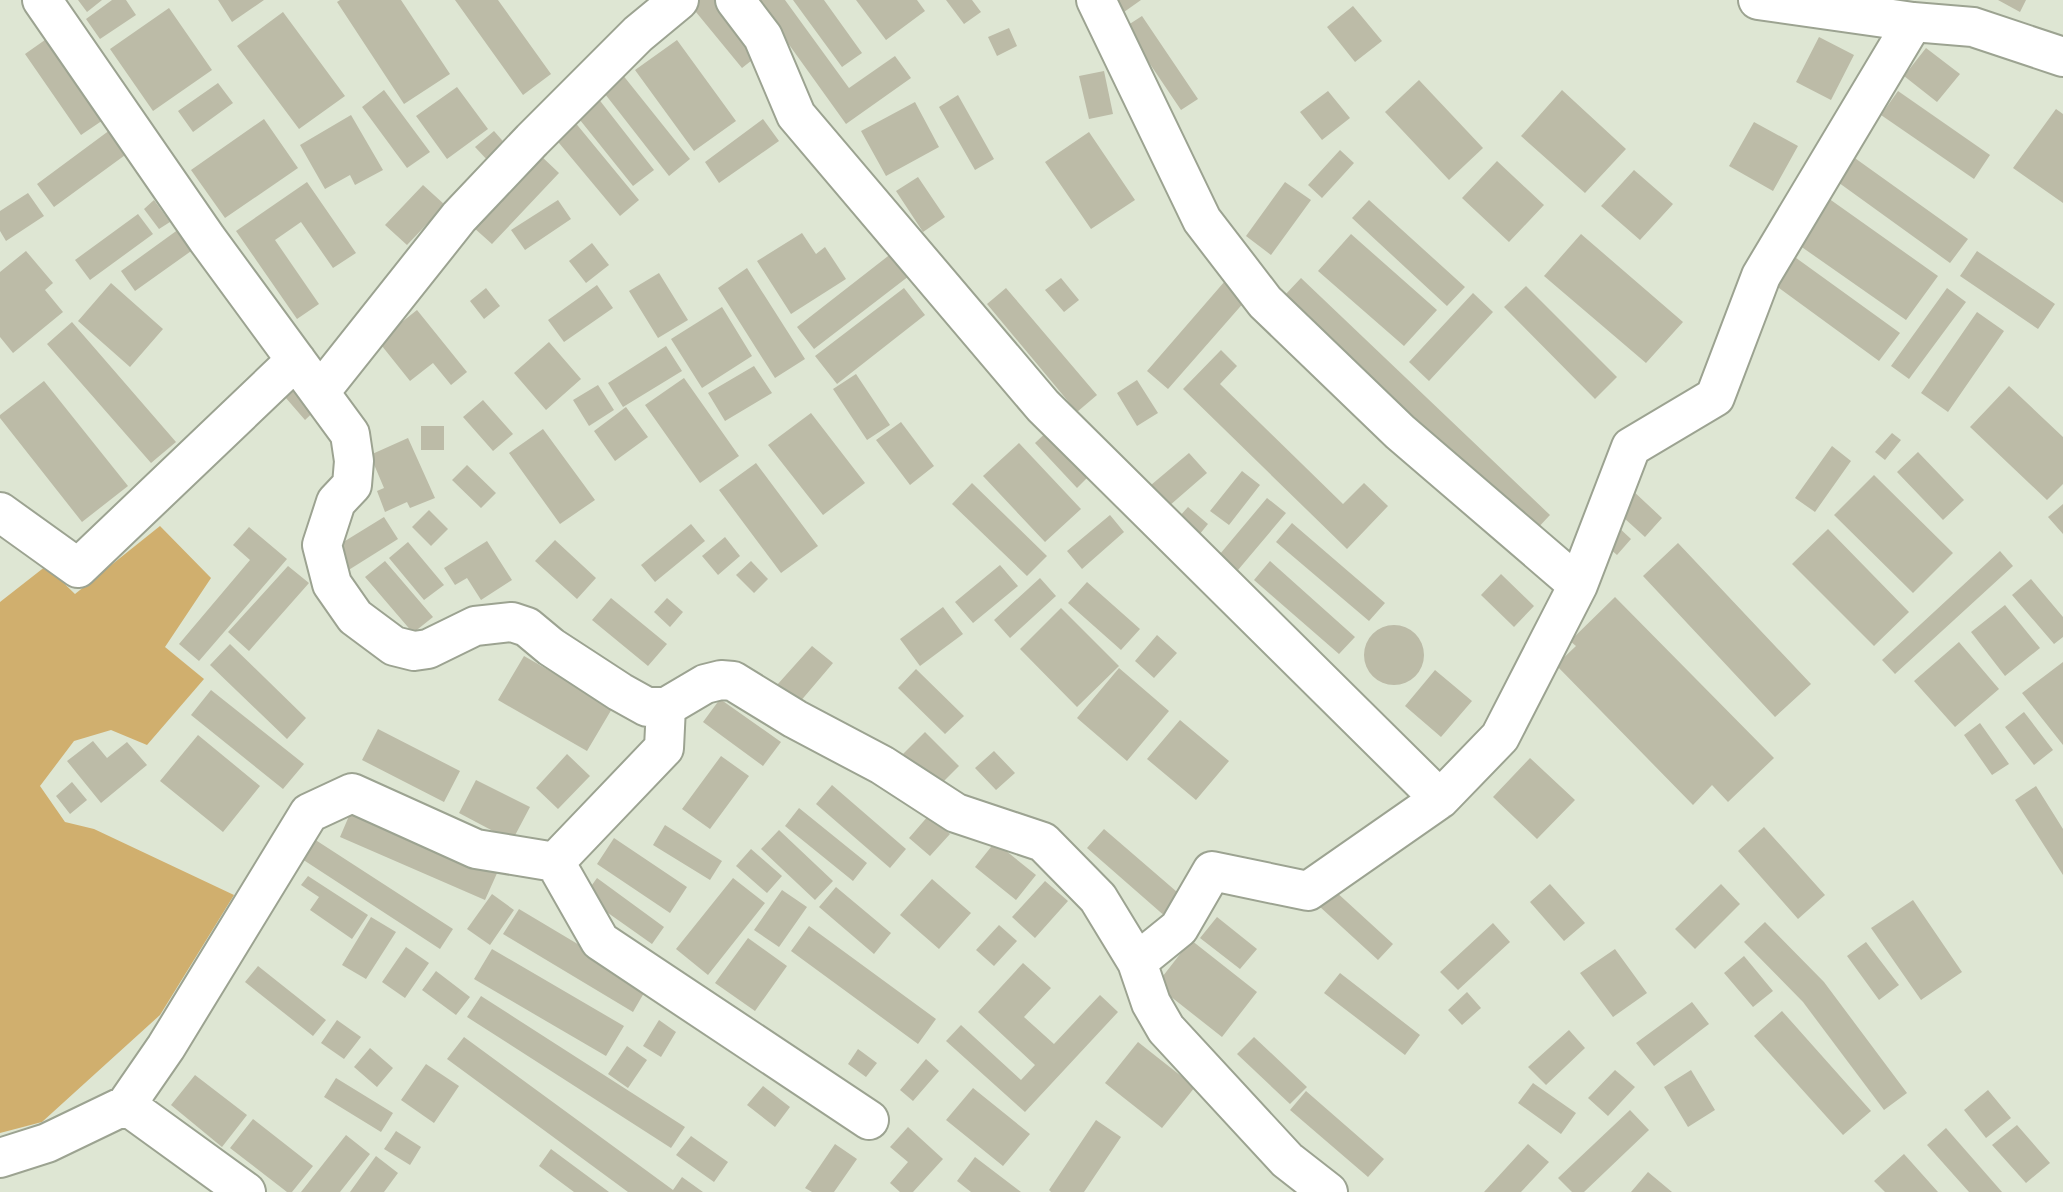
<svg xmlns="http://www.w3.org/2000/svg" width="2063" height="1192" font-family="Jost,sans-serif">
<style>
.green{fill:#d0af6e}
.building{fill:#bcbba7}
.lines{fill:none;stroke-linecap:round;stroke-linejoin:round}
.minor-casing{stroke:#9ca391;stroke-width:42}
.minor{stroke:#fff;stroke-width:38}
</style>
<rect width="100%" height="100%" fill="#dee6d3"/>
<!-- green -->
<path class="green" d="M 160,526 L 211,578 L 165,647 L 204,679 L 147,745 L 111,730 L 74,741 L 40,786 L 65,822 L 94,829 L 234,895 L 160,1015 L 42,1122 L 0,1133 L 0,602 L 46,566 L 75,594 Z"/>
<!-- building -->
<path class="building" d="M 78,0 L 102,0 L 87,12 Z
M 112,0 L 126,0 L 136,15 L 100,39 L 86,19 Z
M 218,0 L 264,0 L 232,22 Z
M 340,0 L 401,0 L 450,74 L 404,104 L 337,2 Z
M 455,0 L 498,0 L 551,74 L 523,95 Z
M 698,0 L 718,0 L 761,53 L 742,68 L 691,6 Z
M 757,0 L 785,0 L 849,88 L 895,56 L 911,78 L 846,124 Z
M 793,0 L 824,0 L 862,53 L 842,67 Z
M 856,0 L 917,0 L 925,11 L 886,40 Z
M 946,0 L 972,0 L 981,12 L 964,24 Z
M 1116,0 L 1141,0 L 1124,12 Z
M 1998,0 L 2026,0 L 2020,12 Z
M 1353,6 L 1382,41 L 1355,62 L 1327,27 Z
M 169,8 L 212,70 L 153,111 L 110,49 Z
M 283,12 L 345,96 L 299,129 L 237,46 Z
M 1142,16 L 1198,99 L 1181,110 L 1125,27 Z
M 1009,28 L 1017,46 L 997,56 L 988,37 Z
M 52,35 L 109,116 L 81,135 L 25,54 Z
M 1819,37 L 1854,55 L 1831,100 L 1796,82 Z
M 677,40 L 736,121 L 694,151 L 635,70 Z
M 1926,48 L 1960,74 L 1937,102 L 1904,76 Z
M 618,69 L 690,159 L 669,176 L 598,85 Z
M 1104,71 L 1113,114 L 1089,119 L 1079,76 Z
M 1419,80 L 1483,148 L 1449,180 L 1385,112 Z
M 218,83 L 233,103 L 193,132 L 178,111 Z
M 457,87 L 488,129 L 447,159 L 416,116 Z
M 384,90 L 430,152 L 407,168 L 362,107 Z
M 1562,90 L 1626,149 L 1585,193 L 1521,136 Z
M 1328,91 L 1350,118 L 1322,140 L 1300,112 Z
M 1898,91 L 1990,155 L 1974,179 L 1881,115 Z
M 594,93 L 654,170 L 633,186 L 572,110 Z
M 958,95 L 994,159 L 975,170 L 939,107 Z
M 915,102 L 939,147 L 886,176 L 861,131 Z
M 2056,109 L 2063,114 L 2063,203 L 2013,168 Z
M 351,115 L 383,170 L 355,185 L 350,175 L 325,189 L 300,145 Z
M 569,115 L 639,200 L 620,216 L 549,131 Z
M 264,119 L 298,168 L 225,218 L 191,170 Z
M 763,119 L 779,141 L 719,183 L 705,162 Z
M 1754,122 L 1798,146 L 1773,191 L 1729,166 Z
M 114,127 L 132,150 L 54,207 L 37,184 Z
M 494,131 L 508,147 L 490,163 L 475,147 Z
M 1089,132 L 1135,200 L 1091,229 L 1045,162 Z
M 1340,150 L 1354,163 L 1322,198 L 1308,185 Z
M 540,155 L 559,173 L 492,244 L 473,227 Z
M 1852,156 L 1968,239 L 1950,263 L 1835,180 Z
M 1497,161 L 1544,205 L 1509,242 L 1462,198 Z
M 1634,170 L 1673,204 L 1640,240 L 1601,206 Z
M 918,177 L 945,217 L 923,232 L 896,191 Z
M 307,182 L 356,253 L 333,268 L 301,222 L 275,240 L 319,304 L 297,319 L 236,231 Z
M 1285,182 L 1311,200 L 1271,255 L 1246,236 Z
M 423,185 L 445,205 L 407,245 L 385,225 Z
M 28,193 L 44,216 L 6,241 L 0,231 L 0,211 Z
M 1828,198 L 1938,276 L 1906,320 L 1796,243 Z
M 154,200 L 170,222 L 159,229 L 144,209 Z
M 558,200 L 571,219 L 525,250 L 511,230 Z
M 1369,200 L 1465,287 L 1447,306 L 1352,218 Z
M 138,214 L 153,234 L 90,280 L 75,260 Z
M 179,229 L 194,249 L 135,291 L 121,271 Z
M 802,233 L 816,254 L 825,247 L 846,279 L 791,314 L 757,261 Z
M 1351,234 L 1437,310 L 1404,346 L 1318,271 Z
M 1581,234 L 1683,322 L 1646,363 L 1544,276 Z
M 592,243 L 609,265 L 586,283 L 569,261 Z
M 26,251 L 53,283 L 45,290 L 63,312 L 13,353 L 0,337 L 0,272 Z
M 1977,251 L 2055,304 L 2038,329 L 1960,276 Z
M 892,253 L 909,276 L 814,349 L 797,327 Z
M 1792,255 L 1900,333 L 1879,361 L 1772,283 Z
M 747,268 L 805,359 L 775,378 L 718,288 Z
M 659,273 L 688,320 L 658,338 L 629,291 Z
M 1061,278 L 1079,300 L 1064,312 L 1045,290 Z
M 1301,278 L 1550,515 L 1534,532 L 1285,295 Z
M 1225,281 L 1246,300 L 1168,389 L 1147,371 Z
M 111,283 L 163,329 L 130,367 L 78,321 Z
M 597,285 L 613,308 L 564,342 L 548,320 Z
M 1526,286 L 1617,377 L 1595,399 L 1504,307 Z
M 486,288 L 500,306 L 484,319 L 470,301 Z
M 904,288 L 925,315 L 837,384 L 815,356 Z
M 1006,288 L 1097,395 L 1077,412 L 987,304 Z
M 1947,288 L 1966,302 L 1909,379 L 1891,366 Z
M 1473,293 L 1493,312 L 1429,381 L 1409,362 Z
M 722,307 L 752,356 L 702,388 L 671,339 Z
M 417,310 L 467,372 L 451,385 L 433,363 L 410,381 L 378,341 Z
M 1977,312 L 2004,331 L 1948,412 L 1921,393 Z
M 72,322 L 176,442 L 151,463 L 47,344 Z
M 549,342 L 581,379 L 546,410 L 514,373 Z
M 666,346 L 682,371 L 623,407 L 608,383 Z
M 1221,350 L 1237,366 L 1220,384 L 1343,504 L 1364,483 L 1388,506 L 1347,549 L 1183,389 Z
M 754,366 L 772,393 L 725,421 L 708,393 Z
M 856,374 L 890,425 L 867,440 L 833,389 Z
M 295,376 L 321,405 L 305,420 L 279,390 Z
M 684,378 L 739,456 L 700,483 L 645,405 Z
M 1137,380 L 1158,413 L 1137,426 L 1117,393 Z
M 44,381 L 128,486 L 82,522 L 0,418 L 0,415 Z
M 598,385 L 614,410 L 589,426 L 573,400 Z
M 2009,386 L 2063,437 L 2063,484 L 2047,500 L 1970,427 Z
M 483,400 L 513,434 L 493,451 L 463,417 Z
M 626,407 L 648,437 L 615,461 L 594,431 Z
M 811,413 L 865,483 L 823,515 L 768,445 Z
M 901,422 L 934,466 L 910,485 L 876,440 Z
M 421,426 L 444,426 L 444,450 L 421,450 Z
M 1052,427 L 1094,471 L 1077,488 L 1035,443 Z
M 543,429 L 595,500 L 560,524 L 509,453 Z
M 1892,433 L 1901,440 L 1885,460 L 1875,452 Z
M 408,438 L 435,498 L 410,508 L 407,502 L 385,512 L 377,491 L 384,488 L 370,455 Z
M 1019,443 L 1081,509 L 1045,542 L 983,476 Z
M 1832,446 L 1851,461 L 1815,512 L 1795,498 Z
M 1918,452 L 1964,500 L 1943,520 L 1897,472 Z
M 1189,453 L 1207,473 L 1169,506 L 1151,485 Z
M 756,463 L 818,546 L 781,573 L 719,490 Z
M 467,465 L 496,493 L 481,508 L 452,480 Z
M 1242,471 L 1260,485 L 1229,525 L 1210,511 Z
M 1874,475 L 1953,553 L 1913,593 L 1834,515 Z
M 972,483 L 1047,556 L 1027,576 L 952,504 Z
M 1631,489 L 1662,518 L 1645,537 L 1613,508 Z
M 1267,498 L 1286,513 L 1238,570 L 1220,554 Z
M 2063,504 L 2063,534 L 2048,517 Z
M 1188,507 L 1208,524 L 1199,535 L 1179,517 Z
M 429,510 L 448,529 L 431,546 L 412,527 Z
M 1110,515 L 1124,532 L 1082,569 L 1067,551 Z
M 384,517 L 398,539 L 347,571 L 332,549 Z
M 1292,523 L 1385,603 L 1369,621 L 1276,542 Z
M 691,524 L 705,541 L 655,582 L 641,565 Z
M 1617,526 L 1631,539 L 1617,555 L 1602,542 Z
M 249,527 L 287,559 L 199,661 L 179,644 L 250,560 L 233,545 Z
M 1828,529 L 1909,612 L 1874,646 L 1792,564 Z
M 725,537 L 740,556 L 718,575 L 702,556 Z
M 555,540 L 596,578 L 577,599 L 535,561 Z
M 487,541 L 512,580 L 481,600 L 467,578 L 455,585 L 444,568 Z
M 408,542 L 444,585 L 424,600 L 389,558 Z
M 1678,543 L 1811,684 L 1775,717 L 1643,576 Z
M 2000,551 L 2013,566 L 1895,674 L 1882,660 Z
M 385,561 L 433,617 L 413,633 L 365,577 Z
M 751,561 L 768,579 L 754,593 L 736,575 Z
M 1270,561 L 1355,637 L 1339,654 L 1254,580 Z
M 1000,565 L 1018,586 L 973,623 L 955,602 Z
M 288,566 L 309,583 L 249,651 L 228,632 Z
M 1501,574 L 1534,606 L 1514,627 L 1481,595 Z
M 1040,578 L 1056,596 L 1010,638 L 994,620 Z
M 2031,579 L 2063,617 L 2063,637 L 2054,644 L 2012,595 Z
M 1087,582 L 1140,629 L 1121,650 L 1068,603 Z
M 1615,597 L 1774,758 L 1728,802 L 1712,785 L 1693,805 L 1556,665 L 1576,646 L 1570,641 Z
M 611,598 L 667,644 L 648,666 L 592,620 Z
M 667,598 L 683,612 L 670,627 L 654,612 Z
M 2005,605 L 2040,648 L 2005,676 L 1971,632 Z
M 943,607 L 963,634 L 920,666 L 900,639 Z
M 1061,608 L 1119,666 L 1077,707 L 1020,649 Z
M1364 655a30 30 0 1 1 60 0a30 30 0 1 1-60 0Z
M 1157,635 L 1177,653 L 1154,678 L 1135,661 Z
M 1959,642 L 1999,689 L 1955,727 L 1914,681 Z
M 230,644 L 306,718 L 287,739 L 210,665 Z
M 812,646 L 833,663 L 799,703 L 777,685 Z
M 524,656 L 613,707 L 587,751 L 498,700 Z
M 2063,662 L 2063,745 L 2022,693 Z
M 1119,668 L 1169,711 L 1127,761 L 1077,718 Z
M 916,669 L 964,716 L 945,734 L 898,688 Z
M 1435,670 L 1472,701 L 1441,737 L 1405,706 Z
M 211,690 L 304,764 L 283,789 L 191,715 Z
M 720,699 L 781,742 L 763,766 L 703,722 Z
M 2024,712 L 2053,750 L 2034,765 L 2005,727 Z
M 1180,720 L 1229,761 L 1196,800 L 1147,759 Z
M 1980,723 L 2009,764 L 1992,775 L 1964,735 Z
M 378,729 L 460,771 L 444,802 L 362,760 Z
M 925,732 L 959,766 L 937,788 L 903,754 Z
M 198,735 L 260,786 L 223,832 L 160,781 Z
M 93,741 L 107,758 L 127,742 L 147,765 L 101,803 L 67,761 Z
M 994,751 L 1015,773 L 996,790 L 975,768 Z
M 567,754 L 590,776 L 558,809 L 536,788 Z
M 721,756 L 749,776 L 710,829 L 682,809 Z
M 1530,758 L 1575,800 L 1537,839 L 1493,797 Z
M 476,780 L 530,807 L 512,841 L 459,813 Z
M 72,782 L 87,800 L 70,814 L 56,796 Z
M 832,785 L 906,849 L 890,868 L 816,804 Z
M 2036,786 L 2063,829 L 2063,875 L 2015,800 Z
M 799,808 L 867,863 L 853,881 L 785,826 Z
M 352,809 L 498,871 L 485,900 L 340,837 Z
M 929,815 L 950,834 L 930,856 L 909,838 Z
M 665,825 L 722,861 L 710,880 L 653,845 Z
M 1764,827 L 1825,895 L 1798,919 L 1738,851 Z
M 1104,829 L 1184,898 L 1167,918 L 1087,848 Z
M 779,830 L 833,881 L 815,900 L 761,849 Z
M 614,838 L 687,887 L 670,913 L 597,864 Z
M 314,839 L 453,929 L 440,949 L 302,859 Z
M 995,842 L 1036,875 L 1016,900 L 975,867 Z
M 751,849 L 782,876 L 767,893 L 736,866 Z
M 308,876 L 368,915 L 352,939 L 310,910 L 319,897 L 301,885 Z
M 597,878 L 664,927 L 652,944 L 584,896 Z
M 733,878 L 765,903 L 708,975 L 676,949 Z
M 932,879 L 971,913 L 939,949 L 900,915 Z
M 1045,881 L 1068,901 L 1035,938 L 1012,917 Z
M 1550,884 L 1585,923 L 1564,941 L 1530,902 Z
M 1721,884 L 1740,904 L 1695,949 L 1675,929 Z
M 836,887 L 891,933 L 874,954 L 819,907 Z
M 782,890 L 807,907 L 779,947 L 754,930 Z
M 1334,890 L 1393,944 L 1378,960 L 1319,906 Z
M 492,894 L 514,910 L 490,945 L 467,929 Z
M 1913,900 L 1962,972 L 1921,1000 L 1871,928 Z
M 519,909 L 648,986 L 633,1012 L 503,934 Z
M 371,917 L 396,932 L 366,979 L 342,965 Z
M 1217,917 L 1257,949 L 1240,969 L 1200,938 Z
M 1765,922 L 1824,982 L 1907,1093 L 1884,1110 L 1803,1002 L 1744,942 Z
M 1493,923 L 1510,942 L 1458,990 L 1440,972 Z
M 999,925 L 1017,941 L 994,966 L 976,950 Z
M 809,926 L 936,1019 L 918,1044 L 791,951 Z
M 748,938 L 787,966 L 755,1011 L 715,983 Z
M 1191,940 L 1257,992 L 1222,1037 L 1156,985 Z
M 1866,942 L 1899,985 L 1879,1000 L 1847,956 Z
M 406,947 L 429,963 L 405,998 L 382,982 Z
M 492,949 L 624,1026 L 606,1056 L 474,979 Z
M 1615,949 L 1647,993 L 1613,1017 L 1580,973 Z
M 1744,956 L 1773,991 L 1753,1007 L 1724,973 Z
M 1023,963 L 1051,988 L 1024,1017 L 1054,1044 L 1100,995 L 1118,1012 L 1025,1112 L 946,1041 L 961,1025 L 1021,1080 L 1035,1065 L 978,1012 Z
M 258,966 L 326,1020 L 313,1036 L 245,982 Z
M 436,971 L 470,997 L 456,1015 L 422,990 Z
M 1340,973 L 1420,1035 L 1405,1055 L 1324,993 Z
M 1467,992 L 1481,1008 L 1462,1025 L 1448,1010 Z
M 481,996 L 685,1127 L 671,1148 L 467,1017 Z
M 1692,1002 L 1709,1024 L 1654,1066 L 1636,1043 Z
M 1782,1011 L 1871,1111 L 1843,1135 L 1754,1036 Z
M 337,1020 L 361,1037 L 344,1059 L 321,1043 Z
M 659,1020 L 676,1032 L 661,1057 L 643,1046 Z
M 1569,1030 L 1585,1048 L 1546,1085 L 1528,1067 Z
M 464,1037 L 673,1190 L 682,1177 L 703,1192 L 628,1192 L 447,1059 Z
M 1254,1037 L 1307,1087 L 1290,1104 L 1237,1054 Z
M 1138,1042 L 1195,1087 L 1162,1128 L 1105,1083 Z
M 627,1046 L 647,1060 L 628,1088 L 608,1074 Z
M 370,1048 L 393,1068 L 377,1087 L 354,1067 Z
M 858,1049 L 877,1063 L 866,1077 L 848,1064 Z
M 926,1059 L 939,1071 L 913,1101 L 900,1090 Z
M 426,1064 L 459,1086 L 434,1123 L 401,1100 Z
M 1615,1070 L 1635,1087 L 1608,1116 L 1588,1098 Z
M 1691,1070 L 1715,1110 L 1688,1127 L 1664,1087 Z
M 195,1075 L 247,1115 L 222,1147 L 171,1105 Z
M 336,1078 L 393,1113 L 381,1132 L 324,1097 Z
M 1533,1083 L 1576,1113 L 1561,1134 L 1518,1103 Z
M 763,1086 L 790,1107 L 775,1127 L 747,1105 Z
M 973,1088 L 1030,1134 L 1003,1166 L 946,1120 Z
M 1988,1090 L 2011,1118 L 1986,1138 L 1964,1110 Z
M 1306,1091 L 1384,1159 L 1368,1177 L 1290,1110 Z
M 1630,1110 L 1649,1130 L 1584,1192 L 1572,1192 L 1558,1178 Z
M 253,1119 L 313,1166 L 292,1192 L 287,1192 L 230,1148 Z
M 1096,1120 L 1121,1137 L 1084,1192 L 1051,1192 L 1049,1190 Z
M 2017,1125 L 2050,1163 L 2026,1183 L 1992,1145 Z
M 908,1127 L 943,1159 L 913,1192 L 900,1192 L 890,1183 L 908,1162 L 890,1147 Z
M 1946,1128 L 2002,1192 L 1969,1192 L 1927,1145 Z
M 396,1131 L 421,1147 L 410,1165 L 384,1149 Z
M 346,1135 L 370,1154 L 340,1192 L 301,1192 Z
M 691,1136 L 728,1162 L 714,1182 L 676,1155 Z
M 835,1144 L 857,1159 L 834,1192 L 812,1192 L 805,1188 Z
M 1528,1144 L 1549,1162 L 1521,1192 L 1484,1192 Z
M 551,1149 L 609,1192 L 574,1192 L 539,1166 Z
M 1904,1154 L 1938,1192 L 1885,1192 L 1874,1181 Z
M 376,1156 L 398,1173 L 384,1192 L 350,1192 Z
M 975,1157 L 1021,1192 L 971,1192 L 957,1181 Z
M 1648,1172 L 1672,1192 L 1631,1192 Z"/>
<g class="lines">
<!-- minor casing -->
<g class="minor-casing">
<path id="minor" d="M 42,0 L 207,239 L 350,434 L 354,461 L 352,485 L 336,502 L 322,545 L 332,584 L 355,617 L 394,646 L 414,651 L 428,649 L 475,626 L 512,622 L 527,627 L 551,647 L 620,692 L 647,707 L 666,707 L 705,684 L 721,680 L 733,681 L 795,719 L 882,765 L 956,813 L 1043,842 L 1098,898 L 1137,962 L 1151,1003 L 1166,1029 L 1287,1160 L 1328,1192
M 735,0 L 763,37 L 796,115 L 1043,406 L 1440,799
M 1096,0 L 1202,220 L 1265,302 L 1400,432 L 1578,585
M 1758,0 L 1913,22 L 1973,27 L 2063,57
M 320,392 L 459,217 L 532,140 L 638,34 L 679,0
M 0,512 L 78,568 L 296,360
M 555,862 L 664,748 L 666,707
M 1137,962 L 1179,928 L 1212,871 L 1308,891 L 1440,799 L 1500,737 L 1578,585 L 1631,447 L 1715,397 L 1761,276 L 1913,22
M 126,1105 L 246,1192
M 0,1158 L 47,1143 L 126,1105 L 166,1047 L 309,813 L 352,793 L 476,849 L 555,862 L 600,941 L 869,1120"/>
</g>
<!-- minor -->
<use href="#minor" class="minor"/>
</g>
</svg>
